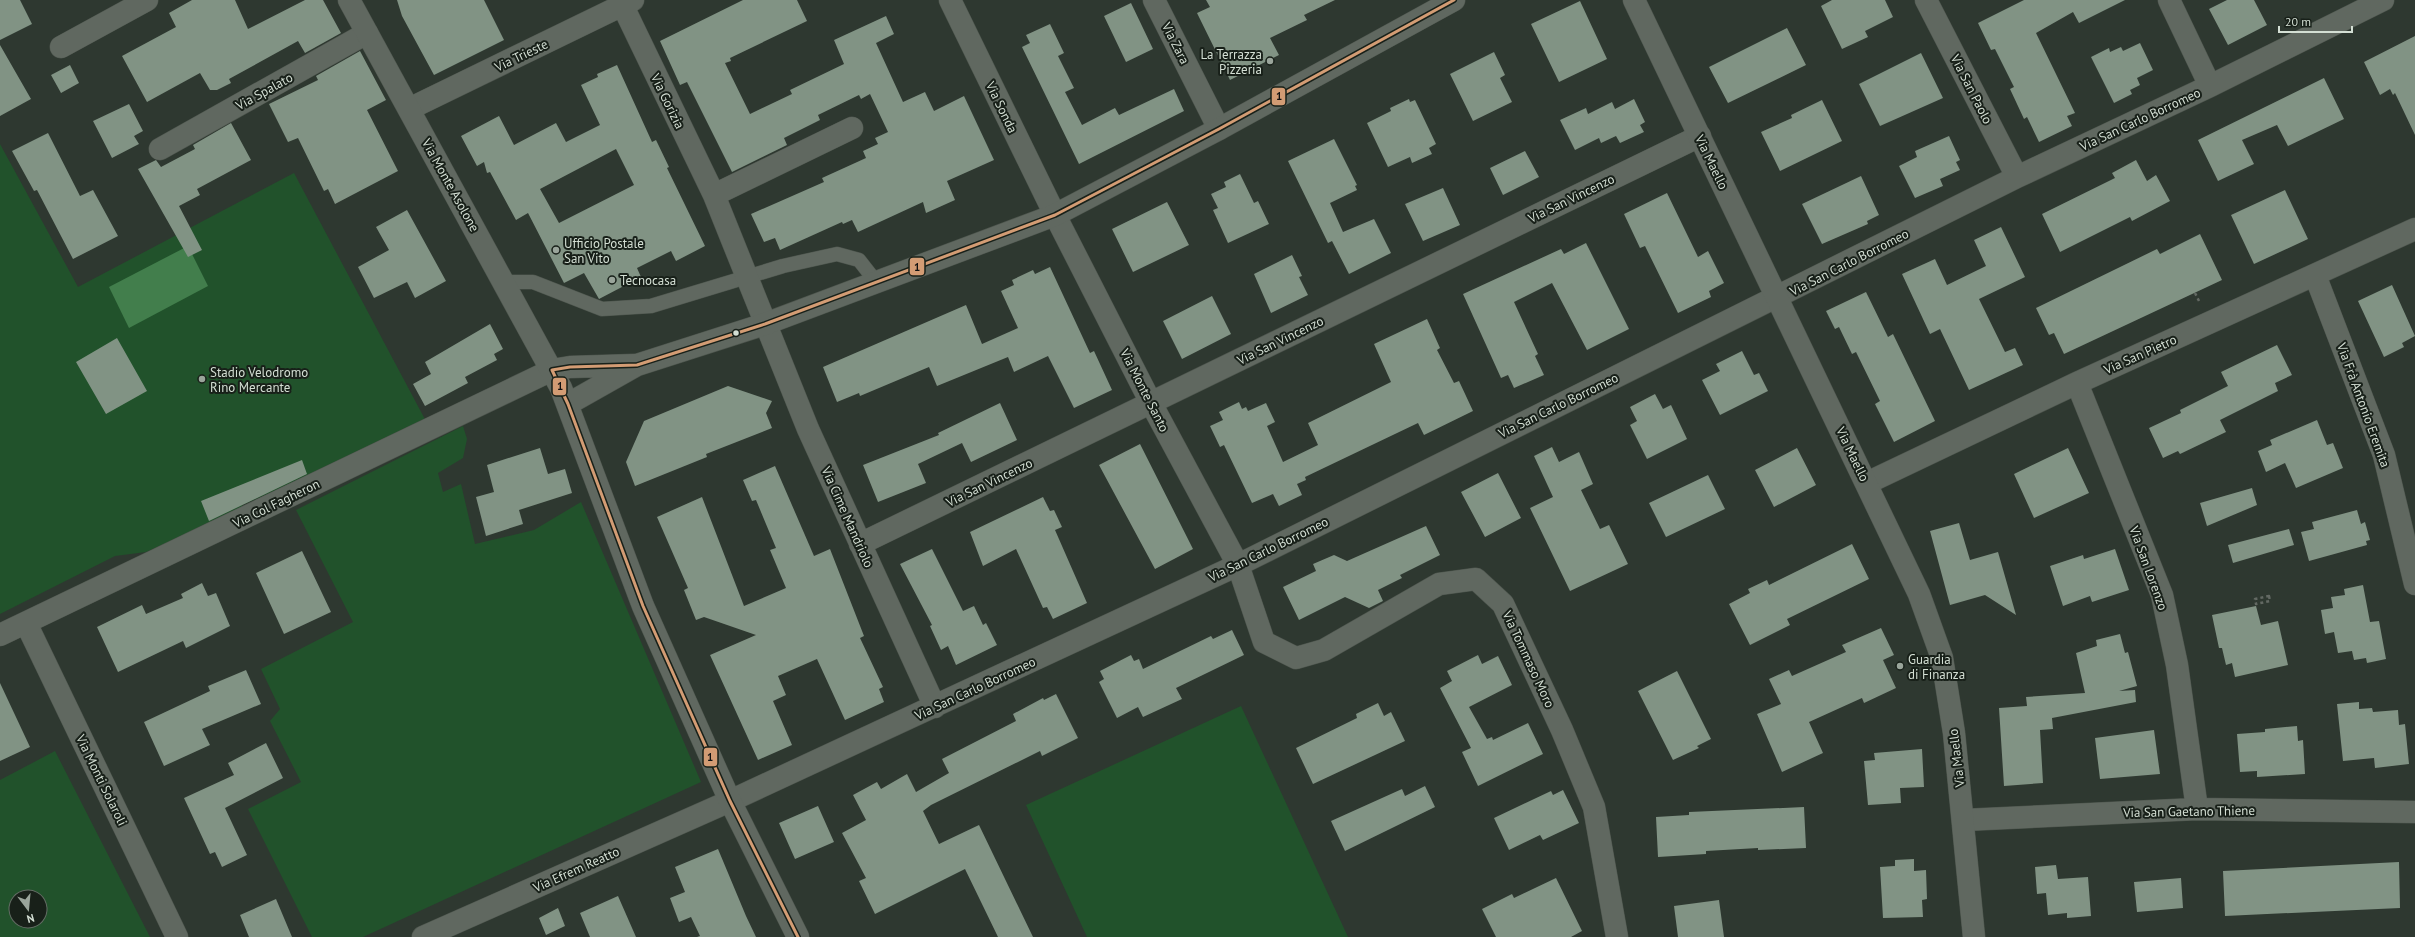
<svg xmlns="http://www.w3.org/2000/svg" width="2415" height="937" font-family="'PT Sans',sans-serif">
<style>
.green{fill:#21522b;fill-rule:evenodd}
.water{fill:#427e4c}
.building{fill:#819384;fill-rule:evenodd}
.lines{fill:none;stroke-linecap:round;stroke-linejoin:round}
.lane-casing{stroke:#4d554d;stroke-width:15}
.street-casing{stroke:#4d554d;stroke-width:23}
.secondary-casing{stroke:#4d554d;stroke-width:23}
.path{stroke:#636963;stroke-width:2.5;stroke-dasharray:3 3;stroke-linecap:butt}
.lane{stroke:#606860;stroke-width:14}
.street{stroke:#606860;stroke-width:22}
.secondary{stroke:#606860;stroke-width:22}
.bus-1-casing{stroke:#182019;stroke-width:6}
.bus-1{stroke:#d39c74;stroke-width:3}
.poi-dot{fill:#9aa59b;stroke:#182019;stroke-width:1.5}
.bus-dot{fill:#d4dfd4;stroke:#182019;stroke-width:1.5}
.labels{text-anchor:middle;stroke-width:4;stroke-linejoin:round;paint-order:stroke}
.street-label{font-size:13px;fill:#d4dfd4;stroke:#182019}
.poi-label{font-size:13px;fill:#d4dfd4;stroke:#182019;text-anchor:start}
.line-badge{stroke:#182019;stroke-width:1.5}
.pale-badge-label{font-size:11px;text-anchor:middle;font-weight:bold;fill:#111}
</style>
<rect width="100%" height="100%" fill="#2e3830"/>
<!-- green -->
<path class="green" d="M 0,144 L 78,287 L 294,173 L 428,425 L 242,505 L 244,509 L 146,552 L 115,556 L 0,614 Z
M 463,426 L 467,439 L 463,458 L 438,473 L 443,492 L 461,484 L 475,544 L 534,530 L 581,502 L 701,782 L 363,937 L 312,937 L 248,809 L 301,782 L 270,721 L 280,709 L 261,669 L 353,622 L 296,510 Z
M 1241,706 L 1348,937 L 1087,937 L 1026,805 Z
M 55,751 L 150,937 L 0,937 L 0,780 ZM 16,897 L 40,897 L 40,921 L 16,921 Z"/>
<!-- water -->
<path class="water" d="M 188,246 L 208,286 L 129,328 L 109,287 Z"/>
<!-- building -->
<path class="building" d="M 0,0 L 20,0 L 32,24 L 0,40 Z
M 192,0 L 235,0 L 248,29 L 305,0 L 323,0 L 341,33 L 305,53 L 298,41 L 229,79 L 231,83 L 217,90 L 210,90 L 200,73 L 147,102 L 122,56 L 176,27 L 169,13 Z
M 397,0 L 484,0 L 504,40 L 434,75 L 402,16 Z
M 743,0 L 797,0 L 807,21 L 730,58 L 731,61 L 725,63 L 750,114 L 792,94 L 790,90 L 844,64 L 834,40 L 886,16 L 894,34 L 876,43 L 903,102 L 925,92 L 934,111 L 964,96 L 994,160 L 947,181 L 955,200 L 926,213 L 923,202 L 858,232 L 852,220 L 843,224 L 842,222 L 780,250 L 775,238 L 764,242 L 751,214 L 824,182 L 822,178 L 866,158 L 863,151 L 878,144 L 875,138 L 888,132 L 870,94 L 861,99 L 859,95 L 818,115 L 820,120 L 784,138 L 787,145 L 732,172 L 687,82 L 680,85 L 660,41 Z
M 1206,0 L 1335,0 L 1304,15 L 1307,20 L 1270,38 L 1279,55 L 1230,80 L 1197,13 L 1210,7 Z
M 1832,0 L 1885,0 L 1893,17 L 1865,31 L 1868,37 L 1842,49 L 1821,6 Z
M 2024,0 L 2125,0 L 2079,23 L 2073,12 L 2036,33 L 2075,113 L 2067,116 L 2072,126 L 2039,142 L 2027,117 L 2024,119 L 2010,89 L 2014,87 L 1995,49 L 1991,50 L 1978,23 Z
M 2227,0 L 2254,0 L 2267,25 L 2228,45 L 2209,9 Z
M 1580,1 L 1607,59 L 1559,82 L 1531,24 Z
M 1131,3 L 1153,49 L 1126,62 L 1104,16 Z
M 1050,24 L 1064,53 L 1058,56 L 1074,88 L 1065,92 L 1082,125 L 1115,108 L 1119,115 L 1174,89 L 1184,111 L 1079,164 L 1022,47 L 1030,43 L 1026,35 Z
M 1787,28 L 1806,65 L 1728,103 L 1709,67 Z
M 2415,36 L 2415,135 L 2395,93 L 2393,95 L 2390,89 L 2380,95 L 2364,62 Z
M 2140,43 L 2153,70 L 2137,78 L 2140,85 L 2130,90 L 2132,94 L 2114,103 L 2091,57 L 2109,48 L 2110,52 L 2121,47 L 2123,51 Z
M 0,45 L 31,99 L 0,116 Z
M 360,51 L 386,100 L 367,110 L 398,171 L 335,204 L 328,189 L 324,191 L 298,138 L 288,142 L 269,104 L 318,80 L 316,76 Z
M 1494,52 L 1505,75 L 1500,78 L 1512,102 L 1473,121 L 1450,74 Z
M 1921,53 L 1943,98 L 1880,126 L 1859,84 Z
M 70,65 L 79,83 L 61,93 L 51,75 Z
M 617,65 L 652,142 L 656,140 L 669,167 L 667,168 L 705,246 L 676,261 L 671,251 L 637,268 L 641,277 L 599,299 L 584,273 L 564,283 L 528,213 L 516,220 L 490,172 L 487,173 L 484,162 L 477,166 L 461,136 L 499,116 L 514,145 L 556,123 L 566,142 L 600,125 L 581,85 L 598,77 L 597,74 ZM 616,149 L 634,185 L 559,223 L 540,189 Z
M 2324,78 L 2344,119 L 2288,146 L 2277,125 L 2242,140 L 2254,164 L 2218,181 L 2198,140 Z
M 1409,99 L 1410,102 L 1415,100 L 1436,144 L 1429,148 L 1432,154 L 1412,163 L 1410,157 L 1388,167 L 1367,123 L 1391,111 L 1390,108 Z
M 1634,99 L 1645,122 L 1640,125 L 1644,132 L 1620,143 L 1616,136 L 1601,143 L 1599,138 L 1575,150 L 1560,120 L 1586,108 L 1588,114 L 1612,102 L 1615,109 Z
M 1822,100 L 1842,141 L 1780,171 L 1761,132 L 1792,118 L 1791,115 Z
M 129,104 L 143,131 L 134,136 L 139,144 L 112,158 L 93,121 Z
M 231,123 L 251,160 L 197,189 L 200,195 L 179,206 L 202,250 L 188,257 L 138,169 L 156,160 L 161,167 L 195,149 L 193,145 Z
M 48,133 L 80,196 L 93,190 L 118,236 L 73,259 L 37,190 L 34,191 L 12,151 Z
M 1949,136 L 1960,160 L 1956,162 L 1960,170 L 1940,179 L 1943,186 L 1915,198 L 1899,166 L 1917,157 L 1915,151 Z
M 1334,139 L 1357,185 L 1355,186 L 1357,190 L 1330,203 L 1343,232 L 1374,219 L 1391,253 L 1349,274 L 1332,241 L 1328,243 L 1288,161 Z
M 1525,151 L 1539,177 L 1503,195 L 1490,168 Z
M 2136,160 L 2147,181 L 2156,175 L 2170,201 L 2132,221 L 2130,217 L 2060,252 L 2042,214 L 2115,178 L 2112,173 Z
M 1240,174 L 1254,203 L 1258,201 L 1269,224 L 1228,243 L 1213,210 L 1218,208 L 1211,194 L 1226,187 L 1224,182 Z
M 1861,176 L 1879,215 L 1867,221 L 1868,224 L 1822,244 L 1802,204 Z
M 1443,188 L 1460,225 L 1423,241 L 1405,204 Z
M 2285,190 L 2308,239 L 2254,264 L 2231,215 Z
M 1667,193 L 1698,257 L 1708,251 L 1724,283 L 1709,291 L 1711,297 L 1678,313 L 1645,246 L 1640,248 L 1624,214 Z
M 1167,202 L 1189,245 L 1133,272 L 1112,229 Z
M 407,210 L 446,281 L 415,298 L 407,282 L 374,298 L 358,267 L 389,250 L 376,227 Z
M 2001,227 L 2025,277 L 1979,299 L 2005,352 L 2015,348 L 2023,365 L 1969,390 L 1940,329 L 1930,334 L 1902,274 L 1935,259 L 1947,285 L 1986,266 L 1974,240 Z
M 2200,234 L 2222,280 L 2064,354 L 2054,333 L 2049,335 L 2036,308 L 2157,249 L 2160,254 Z
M 1586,243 L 1629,329 L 1587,350 L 1552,283 L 1514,302 L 1538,354 L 1535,356 L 1544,375 L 1514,388 L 1508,375 L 1501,378 L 1463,294 L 1561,249 L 1564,254 Z
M 1292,255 L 1302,276 L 1299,277 L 1308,295 L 1271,313 L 1254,274 Z
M 1050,267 L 1090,353 L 1094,351 L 1112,390 L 1074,408 L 1048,356 L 1014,372 L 1008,357 L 937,386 L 929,367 L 860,396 L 859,393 L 837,402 L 823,367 L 966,305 L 982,344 L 1018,328 L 1001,291 L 1014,285 L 1012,280 L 1033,270 L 1035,274 Z
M 2392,285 L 2415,336 L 2402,343 L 2404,347 L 2384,357 L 2358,301 Z
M 1866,292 L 1888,337 L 1893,334 L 1935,421 L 1894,442 L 1875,404 L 1880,401 L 1856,352 L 1852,354 L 1839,327 L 1835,329 L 1826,311 Z
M 1212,296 L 1231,334 L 1182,359 L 1163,321 Z
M 1427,319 L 1440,348 L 1437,350 L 1454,383 L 1459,381 L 1473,411 L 1424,435 L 1418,423 L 1305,477 L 1306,480 L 1297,484 L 1302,495 L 1279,506 L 1273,494 L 1252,503 L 1224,445 L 1220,447 L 1210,426 L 1223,420 L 1219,412 L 1239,402 L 1242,409 L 1246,407 L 1248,411 L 1266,403 L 1275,422 L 1267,426 L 1283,462 L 1318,445 L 1308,423 L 1391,382 L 1374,344 Z
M 490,324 L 503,349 L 494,354 L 497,360 L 465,377 L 468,383 L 425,406 L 413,384 L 431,374 L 425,362 Z
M 117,338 L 147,391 L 106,414 L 76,362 Z
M 2277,345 L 2292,375 L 2275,383 L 2278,391 L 2220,420 L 2226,432 L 2180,454 L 2178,451 L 2163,458 L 2149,428 L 2181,413 L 2180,410 L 2228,386 L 2221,372 Z
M 1742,351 L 1754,375 L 1759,373 L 1768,391 L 1720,415 L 1702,380 L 1720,371 L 1716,364 Z
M 728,386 L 772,401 L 766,413 L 772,428 L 706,454 L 707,457 L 635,486 L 626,462 L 644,421 Z
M 1655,394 L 1663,409 L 1671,405 L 1687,439 L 1647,459 L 1630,425 L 1637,421 L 1630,407 Z
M 1000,403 L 1017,440 L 971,462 L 962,443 L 918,464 L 926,483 L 878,502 L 863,465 L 939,435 L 938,433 Z
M 2317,420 L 2327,445 L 2333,443 L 2343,468 L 2296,488 L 2285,463 L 2266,472 L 2258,451 L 2272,445 L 2270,440 Z
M 1140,444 L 1193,549 L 1155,569 L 1099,465 Z
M 1552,447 L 1559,462 L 1579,452 L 1593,484 L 1581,490 L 1600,529 L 1609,525 L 1628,564 L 1570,591 L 1530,508 L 1553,497 L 1534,456 Z
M 540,448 L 548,474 L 565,469 L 572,493 L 519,510 L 523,524 L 486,536 L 476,497 L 494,492 L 487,465 Z
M 1797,448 L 1816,485 L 1774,507 L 1755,470 Z
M 2068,448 L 2089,493 L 2034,518 L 2014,474 Z
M 302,460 L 307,474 L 209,521 L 201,501 Z
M 775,466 L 814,556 L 830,549 L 864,636 L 860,638 L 883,687 L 879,689 L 884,702 L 845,720 L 817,659 L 778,676 L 786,695 L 773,701 L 792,745 L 758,760 L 710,655 L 756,635 L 704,617 L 696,620 L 684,590 L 688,588 L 657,517 L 702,497 L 744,606 L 786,588 L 770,550 L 776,548 L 756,500 L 752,501 L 743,480 Z
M 1498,473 L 1521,518 L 1485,537 L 1461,492 Z
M 1708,475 L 1725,509 L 1666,537 L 1649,503 Z
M 2252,488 L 2257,505 L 2207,526 L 2200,503 Z
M 1043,497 L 1050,511 L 1054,510 L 1062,527 L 1055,530 L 1087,603 L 1053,619 L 1047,607 L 1043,608 L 1016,549 L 983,566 L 970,532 Z
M 2357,510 L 2361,524 L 2365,522 L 2370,540 L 2366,541 L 2367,545 L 2309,561 L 2301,532 L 2314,529 L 2312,522 Z
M 1959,523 L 1970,560 L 1998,552 L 2016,615 L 1985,595 L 1950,605 L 1930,531 Z
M 1426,526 L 1440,555 L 1400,575 L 1402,578 L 1378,590 L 1383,601 L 1369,608 L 1345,597 L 1299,620 L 1283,587 L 1316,571 L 1313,564 L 1334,555 L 1347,561 Z
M 2289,529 L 2294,545 L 2233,563 L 2228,545 Z
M 1852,544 L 1869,579 L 1787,619 L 1790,625 L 1750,645 L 1729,604 L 1750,593 L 1748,589 L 1767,580 L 1769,585 Z
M 932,549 L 963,611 L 974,606 L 983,625 L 986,623 L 997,645 L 956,665 L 948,646 L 941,650 L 930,626 L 932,625 L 900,564 Z
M 2115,549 L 2129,590 L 2092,602 L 2090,596 L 2063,606 L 2050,566 L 2083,555 L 2084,559 Z
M 302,551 L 331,612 L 284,634 L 256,573 Z
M 202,583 L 208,596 L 216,593 L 230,626 L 186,648 L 183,641 L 118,672 L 97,627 L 142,605 L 146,614 L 183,598 L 181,594 Z
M 2363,585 L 2370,622 L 2379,621 L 2386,659 L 2367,663 L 2366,658 L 2354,660 L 2352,651 L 2338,653 L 2334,632 L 2325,634 L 2321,610 L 2333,608 L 2331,597 L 2345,595 L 2344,589 Z
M 2256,606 L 2261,625 L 2278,621 L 2288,665 L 2235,677 L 2232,663 L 2226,665 L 2222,648 L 2219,648 L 2212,615 Z
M 1881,628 L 1894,655 L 1883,660 L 1896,688 L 1864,703 L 1862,698 L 1809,722 L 1823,753 L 1782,772 L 1757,714 L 1781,704 L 1769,679 L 1789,670 L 1792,676 L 1846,652 L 1842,645 Z
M 1232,630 L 1244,655 L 1176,688 L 1182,699 L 1143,717 L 1138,707 L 1117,718 L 1099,682 L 1104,679 L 1100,671 L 1131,655 L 1134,661 L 1139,659 L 1143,669 L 1211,636 L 1213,639 Z
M 2120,634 L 2125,653 L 2128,652 L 2137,686 L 2119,691 L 2135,690 L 2136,702 L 2052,718 L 2053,729 L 2040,730 L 2043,783 L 2004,786 L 1999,708 L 2027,706 L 2026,697 L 2085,693 L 2076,653 L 2097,646 L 2096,640 Z
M 1478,655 L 1482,664 L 1498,656 L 1512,685 L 1469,707 L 1487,739 L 1492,737 L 1493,740 L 1528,723 L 1543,754 L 1478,786 L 1462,752 L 1471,748 L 1440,688 L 1452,681 L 1447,671 Z
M 246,670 L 261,704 L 202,729 L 210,745 L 164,766 L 144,722 L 210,691 L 208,686 Z
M 1677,671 L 1711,739 L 1697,746 L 1699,748 L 1673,760 L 1638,691 Z
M 0,683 L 30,747 L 0,761 Z
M 1056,694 L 1078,738 L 1042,756 L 1040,751 L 931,805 L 923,811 L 939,844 L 979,825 L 1033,937 L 998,937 L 965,869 L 875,914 L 859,881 L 866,878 L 842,833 L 866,820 L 853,795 L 877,782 L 881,789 L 907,774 L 916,792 L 949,773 L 942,759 L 1016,721 L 1013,714 L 1043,698 L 1044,700 Z
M 2359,702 L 2359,709 L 2372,708 L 2373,712 L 2398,710 L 2399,725 L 2405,724 L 2409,764 L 2375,768 L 2374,758 L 2343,761 L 2337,704 Z
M 1378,703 L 1384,716 L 1391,712 L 1405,741 L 1313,784 L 1296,748 L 1357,718 L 1356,714 Z
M 2297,726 L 2298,741 L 2303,740 L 2305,774 L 2257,777 L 2257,771 L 2240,772 L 2237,734 L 2265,732 L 2265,729 Z
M 2154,730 L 2160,774 L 2100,779 L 2095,738 Z
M 266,743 L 283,778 L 225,808 L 247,855 L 222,867 L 215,852 L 210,854 L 184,798 L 234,775 L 228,763 Z
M 1922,749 L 1924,787 L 1900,788 L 1901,803 L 1868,805 L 1864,761 L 1875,760 L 1874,753 Z
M 1425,786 L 1435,807 L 1345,851 L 1331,821 L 1402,789 L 1405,796 Z
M 1563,790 L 1579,823 L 1543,840 L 1540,835 L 1509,850 L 1494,818 L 1551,791 L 1553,795 Z
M 818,806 L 834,842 L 795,859 L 779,823 Z
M 1804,807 L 1806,848 L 1758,850 L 1758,848 L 1706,851 L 1706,854 L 1658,857 L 1656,817 L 1689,815 L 1689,812 Z
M 718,849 L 746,916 L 756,937 L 697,937 L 700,936 L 691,917 L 679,922 L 670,898 L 685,892 L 675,867 Z
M 1914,859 L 1914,871 L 1926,870 L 1927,899 L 1922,900 L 1923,917 L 1883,918 L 1880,867 L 1895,866 L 1895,860 Z
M 2399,862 L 2400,908 L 2225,916 L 2223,871 Z
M 2056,865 L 2058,879 L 2088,877 L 2091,916 L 2067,918 L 2067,913 L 2048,915 L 2046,893 L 2037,894 L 2035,867 Z
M 1556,878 L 1582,931 L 1571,937 L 1496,937 L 1482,909 L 1512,894 L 1514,898 Z
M 2181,878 L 2183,908 L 2137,912 L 2134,882 Z
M 618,896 L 636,937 L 590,937 L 580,913 Z
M 276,899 L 292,937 L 249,937 L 240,915 Z
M 1719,900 L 1724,937 L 1678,937 L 1674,906 Z
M 558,908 L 565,926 L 546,935 L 539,918 Z"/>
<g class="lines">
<!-- lane casing -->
<g class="lane-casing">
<path id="lane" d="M 505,282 L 533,282 L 602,309 L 651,306 L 783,266 L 837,254 L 859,260 L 877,283"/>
</g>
<!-- street casing -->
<g class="street-casing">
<path id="street" d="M 620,0 L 714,195 L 808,429 L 935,707
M 950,0 L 1055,215 L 1151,403 L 1238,565 L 1264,642 L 1296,658 L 1324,650 L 1439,584 L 1476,579 L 1503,604 L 1562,730 L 1594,807 L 1617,937
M 1154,0 L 1219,129
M 1926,0 L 2017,177
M 2169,0 L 2210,86
M 61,47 L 147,0
M 409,109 L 633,0
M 160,149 L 367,33
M 714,195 L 852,128
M 2315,275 L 2384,455 L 2415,584
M 2077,383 L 2162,595 L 2177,665 L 2197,809
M 1867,483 L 2077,383 L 2415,229
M 860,544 L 1700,136
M 26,623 L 177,937
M 0,635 L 552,370
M 1964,820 L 2197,809 L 2415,812
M 423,937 L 730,801 L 1238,565 L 2017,177 L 2210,86 L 2383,0"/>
</g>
<!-- secondary casing -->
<g class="secondary-casing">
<path id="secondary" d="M 349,0 L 561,388 L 643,606 L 730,801 L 798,937
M 1634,0 L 1919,594 L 1942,658 L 1954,733 L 1974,937
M 552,370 L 570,367 L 635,365
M 568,404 L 637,365 L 765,324 L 1055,215 L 1219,129 L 1454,0"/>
</g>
<!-- path -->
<path class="path" d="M 2195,293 L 2199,301
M 2269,596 L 2270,601 L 2256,604 L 2255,599 Z"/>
<!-- lane -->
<use href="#lane" class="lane"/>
<!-- street -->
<use href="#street" class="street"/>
<!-- secondary -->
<use href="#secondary" class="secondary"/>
<!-- bus-1 casing -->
<g class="bus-1-casing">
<path id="bus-1" d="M 798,937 L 730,801 L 643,606 L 568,404 L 552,370 L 570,367 L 637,365 L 765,324 L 1055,215 L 1219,129 L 1454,0"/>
</g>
<!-- bus-1 -->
<use href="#bus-1" class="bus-1"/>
</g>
<!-- markers -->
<g class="poi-dot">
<circle cx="1270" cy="61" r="4"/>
<circle cx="556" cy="250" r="4"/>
<circle cx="612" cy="280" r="4"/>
<circle cx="202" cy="379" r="4"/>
<circle cx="1900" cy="666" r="4"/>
</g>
<circle class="bus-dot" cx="736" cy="333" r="3.5"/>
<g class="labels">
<!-- street labels -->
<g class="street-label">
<text transform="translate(1176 43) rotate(63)" y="5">Via Zara</text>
<text transform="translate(521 55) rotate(-26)" y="5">Via Trieste</text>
<text transform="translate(1972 89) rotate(63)" y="5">Via San Paolo</text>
<text transform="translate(264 91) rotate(-29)" y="5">Via Spalato</text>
<text transform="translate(668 101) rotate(64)" y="5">Via Gorizia</text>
<text transform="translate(1002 107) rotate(64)" y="5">Via Sonda</text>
<text transform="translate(2140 119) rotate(-25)" y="5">Via San Carlo Borromeo</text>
<text transform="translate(1712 162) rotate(64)" y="5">Via Maello</text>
<text transform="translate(451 185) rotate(61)" y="5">Via Monte Asolone</text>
<text transform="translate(1571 198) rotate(-26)" y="5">Via San Vincenzo</text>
<text transform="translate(1849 262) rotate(-27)" y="5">Via San Carlo Borromeo</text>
<text transform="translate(1280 340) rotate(-26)" y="5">Via San Vincenzo</text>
<text transform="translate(2140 354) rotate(-24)" y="5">Via San Pietro</text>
<text transform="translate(1145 390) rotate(63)" y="5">Via Monte Santo</text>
<text transform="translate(1558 405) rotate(-26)" y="5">Via San Carlo Borromeo</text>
<text transform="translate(2364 405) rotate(70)" y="5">Via Frà Antonio Eremita</text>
<text transform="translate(1853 454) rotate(64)" y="5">Via Maello</text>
<text transform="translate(989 482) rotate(-26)" y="5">Via San Vincenzo</text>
<text transform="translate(276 503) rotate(-26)" y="5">Via Col Fagheron</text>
<text transform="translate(848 517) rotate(66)" y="5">Via Cime Mandriolo</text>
<text transform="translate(1268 549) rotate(-26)" y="5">Via San Carlo Borromeo</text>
<text transform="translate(2149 568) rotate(70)" y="5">Via San Lorenzo</text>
<text transform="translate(1529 659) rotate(65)" y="5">Via Tommaso Moro</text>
<text transform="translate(975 688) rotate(-25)" y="5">Via San Carlo Borromeo</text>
<text transform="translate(1956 758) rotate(-97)" y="5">Via Maello</text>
<text transform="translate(102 780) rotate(64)" y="5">Via Monti Solaroli</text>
<text transform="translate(2189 811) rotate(-1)" y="5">Via San Gaetano Thiene</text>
<text transform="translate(576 869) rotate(-24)" y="5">Via Efrem Reatto</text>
</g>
<!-- poi labels -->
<g class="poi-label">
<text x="1262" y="59" text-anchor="end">La Terrazza<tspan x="1262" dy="15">Pizzeria</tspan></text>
<text x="564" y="248">Ufficio Postale<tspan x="564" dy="15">San Vito</tspan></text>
<text x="620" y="285">Tecnocasa</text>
<text x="210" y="377">Stadio Velodromo<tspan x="210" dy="15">Rino Mercante</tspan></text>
<text x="1908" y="664">Guardia<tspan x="1908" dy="15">di Finanza</tspan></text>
</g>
</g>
<g class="line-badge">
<rect x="1271" y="87" width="15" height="19" rx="4" fill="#d39c74"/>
<rect x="909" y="257" width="16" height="19" rx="4" fill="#d39c74"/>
<rect x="552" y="377" width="15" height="19" rx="4" fill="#d39c74"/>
<rect x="703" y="747" width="15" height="20" rx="4" fill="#d39c74"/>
</g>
<g class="pale-badge-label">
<text x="1279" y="100">1</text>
<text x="917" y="271">1</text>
<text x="560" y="390">1</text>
<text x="710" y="761">1</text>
</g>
<!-- north arrow -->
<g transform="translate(28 909) rotate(164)"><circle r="19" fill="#182019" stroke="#636c64"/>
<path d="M0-3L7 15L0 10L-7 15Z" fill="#9aa59b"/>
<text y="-6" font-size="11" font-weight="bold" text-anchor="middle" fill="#d4dfd4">N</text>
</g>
<!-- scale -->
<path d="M2279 26v6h73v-6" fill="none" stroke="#d4dfd4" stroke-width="2"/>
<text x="2285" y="26" font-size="12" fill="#d4dfd4" stroke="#182019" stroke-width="3" paint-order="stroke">20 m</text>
</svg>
